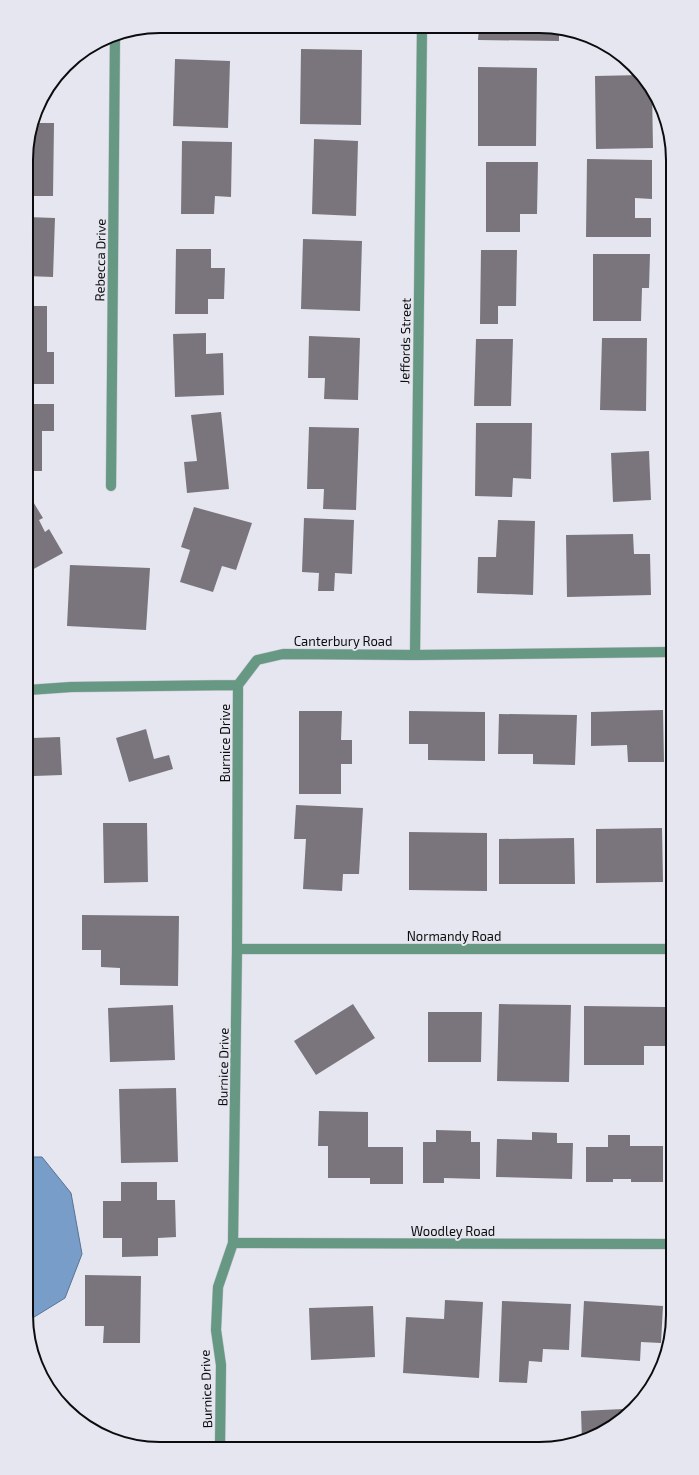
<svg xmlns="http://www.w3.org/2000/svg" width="699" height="1475" font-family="'Exo 2',sans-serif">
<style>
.water{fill:#799dc9;stroke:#587291}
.building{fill:#7a757c}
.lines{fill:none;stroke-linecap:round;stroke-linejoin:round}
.minor-casing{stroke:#c2c3cb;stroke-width:11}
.minor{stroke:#669884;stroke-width:10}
.labels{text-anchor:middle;stroke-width:4;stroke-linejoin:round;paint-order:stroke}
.street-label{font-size:13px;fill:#0c0c0f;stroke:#e5e6ef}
.rim{fill:none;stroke:#0c0c0f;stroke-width:2}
</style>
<rect width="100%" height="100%" fill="#e5e6ef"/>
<!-- water -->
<path class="water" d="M 30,1157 L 42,1157 L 71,1193 L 82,1254 L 65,1298 L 31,1319 Z"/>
<!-- building -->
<path class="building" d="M 479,28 L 559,28 L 559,41 L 478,40 Z
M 301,49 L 362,50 L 361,125 L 300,124 Z
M 175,59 L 230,61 L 228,128 L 173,126 Z
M 478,67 L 537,68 L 536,146 L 478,146 Z
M 641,75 L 652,89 L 653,148 L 596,149 L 595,76 Z
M 34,123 L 54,123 L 53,196 L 26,196 L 26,151 Z
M 314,139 L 358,141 L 356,216 L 312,214 Z
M 182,141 L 232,142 L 231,197 L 215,196 L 214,214 L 181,214 Z
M 587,159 L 652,160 L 652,199 L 635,198 L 635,218 L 651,218 L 651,237 L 586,237 Z
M 486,162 L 538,162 L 537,214 L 520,214 L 520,232 L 486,232 Z
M 27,217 L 55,218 L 53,277 L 27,276 Z
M 303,239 L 362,241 L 360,311 L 301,309 Z
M 176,249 L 211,249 L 211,268 L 225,268 L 224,299 L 208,299 L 208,314 L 175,314 Z
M 481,250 L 517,250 L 516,306 L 498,306 L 498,324 L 480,324 Z
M 593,254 L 650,254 L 649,288 L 642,288 L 641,321 L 593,321 Z
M 27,306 L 47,306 L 47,352 L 54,352 L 54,384 L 27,384 Z
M 206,333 L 206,354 L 223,353 L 224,395 L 175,397 L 173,334 Z
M 309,336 L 360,338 L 358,400 L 324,399 L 325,378 L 308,378 Z
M 602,338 L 647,338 L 646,411 L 600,410 Z
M 476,339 L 513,339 L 511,406 L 474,406 Z
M 27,404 L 54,404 L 54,431 L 42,431 L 42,471 L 27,471 Z
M 221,412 L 229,489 L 187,493 L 184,462 L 197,461 L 191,415 Z
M 476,423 L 532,423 L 531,479 L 513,478 L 512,497 L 475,496 Z
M 309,427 L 359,428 L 356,510 L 323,509 L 324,489 L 307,489 Z
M 649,451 L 651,500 L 613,502 L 611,453 Z
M 32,500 L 43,518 L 39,520 L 45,532 L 49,529 L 63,553 L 30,571 L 28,568 L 28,502 Z
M 194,507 L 252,523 L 236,570 L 222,566 L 213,592 L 180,582 L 190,550 L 181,547 Z
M 304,518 L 354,520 L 352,574 L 335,573 L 334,591 L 318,591 L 319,573 L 302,572 Z
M 498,520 L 535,521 L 533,595 L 477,593 L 478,557 L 496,557 Z
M 633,534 L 634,554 L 650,554 L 651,595 L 567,597 L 566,535 Z
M 70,565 L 150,568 L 146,630 L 67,626 Z
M 663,710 L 664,762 L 628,762 L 627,745 L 591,746 L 591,712 Z
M 299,711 L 342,711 L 341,740 L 352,740 L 352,764 L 341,764 L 341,794 L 299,794 Z
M 409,711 L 485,712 L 485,761 L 428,760 L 428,744 L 409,744 Z
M 499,714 L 577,715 L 575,765 L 533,764 L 533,754 L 498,754 Z
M 146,729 L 154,759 L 169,755 L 173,769 L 129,782 L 116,738 Z
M 60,737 L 62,775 L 34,776 L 32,738 Z
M 296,805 L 363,808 L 359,874 L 343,874 L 342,891 L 303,889 L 306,839 L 294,839 Z
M 103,823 L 147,823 L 148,882 L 104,883 Z
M 662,828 L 663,882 L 596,883 L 596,829 Z
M 409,832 L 487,833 L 487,891 L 409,890 Z
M 574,838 L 575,884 L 499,884 L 499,839 Z
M 82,915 L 179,916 L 178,986 L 120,985 L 120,968 L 101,967 L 101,950 L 82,950 Z
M 353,1004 L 375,1038 L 316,1075 L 294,1041 Z
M 499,1004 L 571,1005 L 569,1082 L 497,1081 Z
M 173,1005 L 175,1060 L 110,1062 L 108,1008 Z
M 584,1006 L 665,1007 L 665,1046 L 644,1046 L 644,1065 L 584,1065 Z
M 428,1012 L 482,1012 L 481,1062 L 428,1062 Z
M 176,1088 L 178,1162 L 121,1163 L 119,1089 Z
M 319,1111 L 368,1112 L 368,1147 L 403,1147 L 403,1184 L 370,1184 L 370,1178 L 328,1178 L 328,1146 L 318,1146 Z
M 436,1130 L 471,1131 L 471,1142 L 480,1142 L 480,1179 L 444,1178 L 444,1183 L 423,1183 L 423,1142 L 436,1142 Z
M 532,1132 L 557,1133 L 557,1143 L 573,1143 L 572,1179 L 496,1177 L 497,1139 L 532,1140 Z
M 608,1135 L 630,1135 L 630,1146 L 663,1146 L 663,1182 L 631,1182 L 631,1179 L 613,1179 L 613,1182 L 586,1182 L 586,1147 L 608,1147 Z
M 121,1182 L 157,1182 L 157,1200 L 175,1200 L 176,1237 L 158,1238 L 158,1256 L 122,1257 L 122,1238 L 103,1238 L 103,1201 L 121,1201 Z
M 85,1275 L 141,1276 L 140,1343 L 103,1343 L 104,1326 L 85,1326 Z
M 445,1300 L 483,1302 L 479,1378 L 403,1373 L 406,1317 L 444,1319 Z
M 502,1301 L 571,1304 L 569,1350 L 543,1349 L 542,1362 L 529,1361 L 527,1383 L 499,1382 Z
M 584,1301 L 663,1306 L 661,1343 L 641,1342 L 640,1361 L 581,1357 Z
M 373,1306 L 375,1357 L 311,1360 L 309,1308 Z
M 623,1409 L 623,1418 L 613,1427 L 582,1441 L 581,1411 Z"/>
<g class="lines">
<!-- minor casing -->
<g class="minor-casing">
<path id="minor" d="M 111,486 L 115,35
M 415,655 L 422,28
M 28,690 L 71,687 L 238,685 L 257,660 L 283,654 L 415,655 L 670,652
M 237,949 L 671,949
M 233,1243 L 672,1244
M 220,1446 L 221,1365 L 216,1330 L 218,1287 L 233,1243 L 237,949 L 238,685"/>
</g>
<!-- minor -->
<use href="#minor" class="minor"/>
</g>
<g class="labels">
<!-- street labels -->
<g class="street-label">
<text transform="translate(100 260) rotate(-89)" y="5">Rebecca Drive</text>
<text transform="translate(405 341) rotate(-89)" y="5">Jeffords Street</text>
<text x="343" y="646">Canterbury Road</text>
<text transform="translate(225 743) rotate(-90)" y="5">Burnice Drive</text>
<text x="454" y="941">Normandy Road</text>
<text transform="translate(223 1067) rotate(-89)" y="5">Burnice Drive</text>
<text x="453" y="1236">Woodley Road</text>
<text transform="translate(206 1389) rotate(-92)" y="5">Burnice Drive</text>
</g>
</g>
<!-- crop -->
<path d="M0 0H699V1475H0ZM160 33H539A127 127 0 0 1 666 160V1315A127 127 0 0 1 539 1442H160A127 127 0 0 1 33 1315V160A127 127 0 0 1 160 33Z" fill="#e5e6ef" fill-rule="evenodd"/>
<path class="rim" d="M160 33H539A127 127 0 0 1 666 160V1315A127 127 0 0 1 539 1442H160A127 127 0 0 1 33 1315V160A127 127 0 0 1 160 33Z"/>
</svg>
